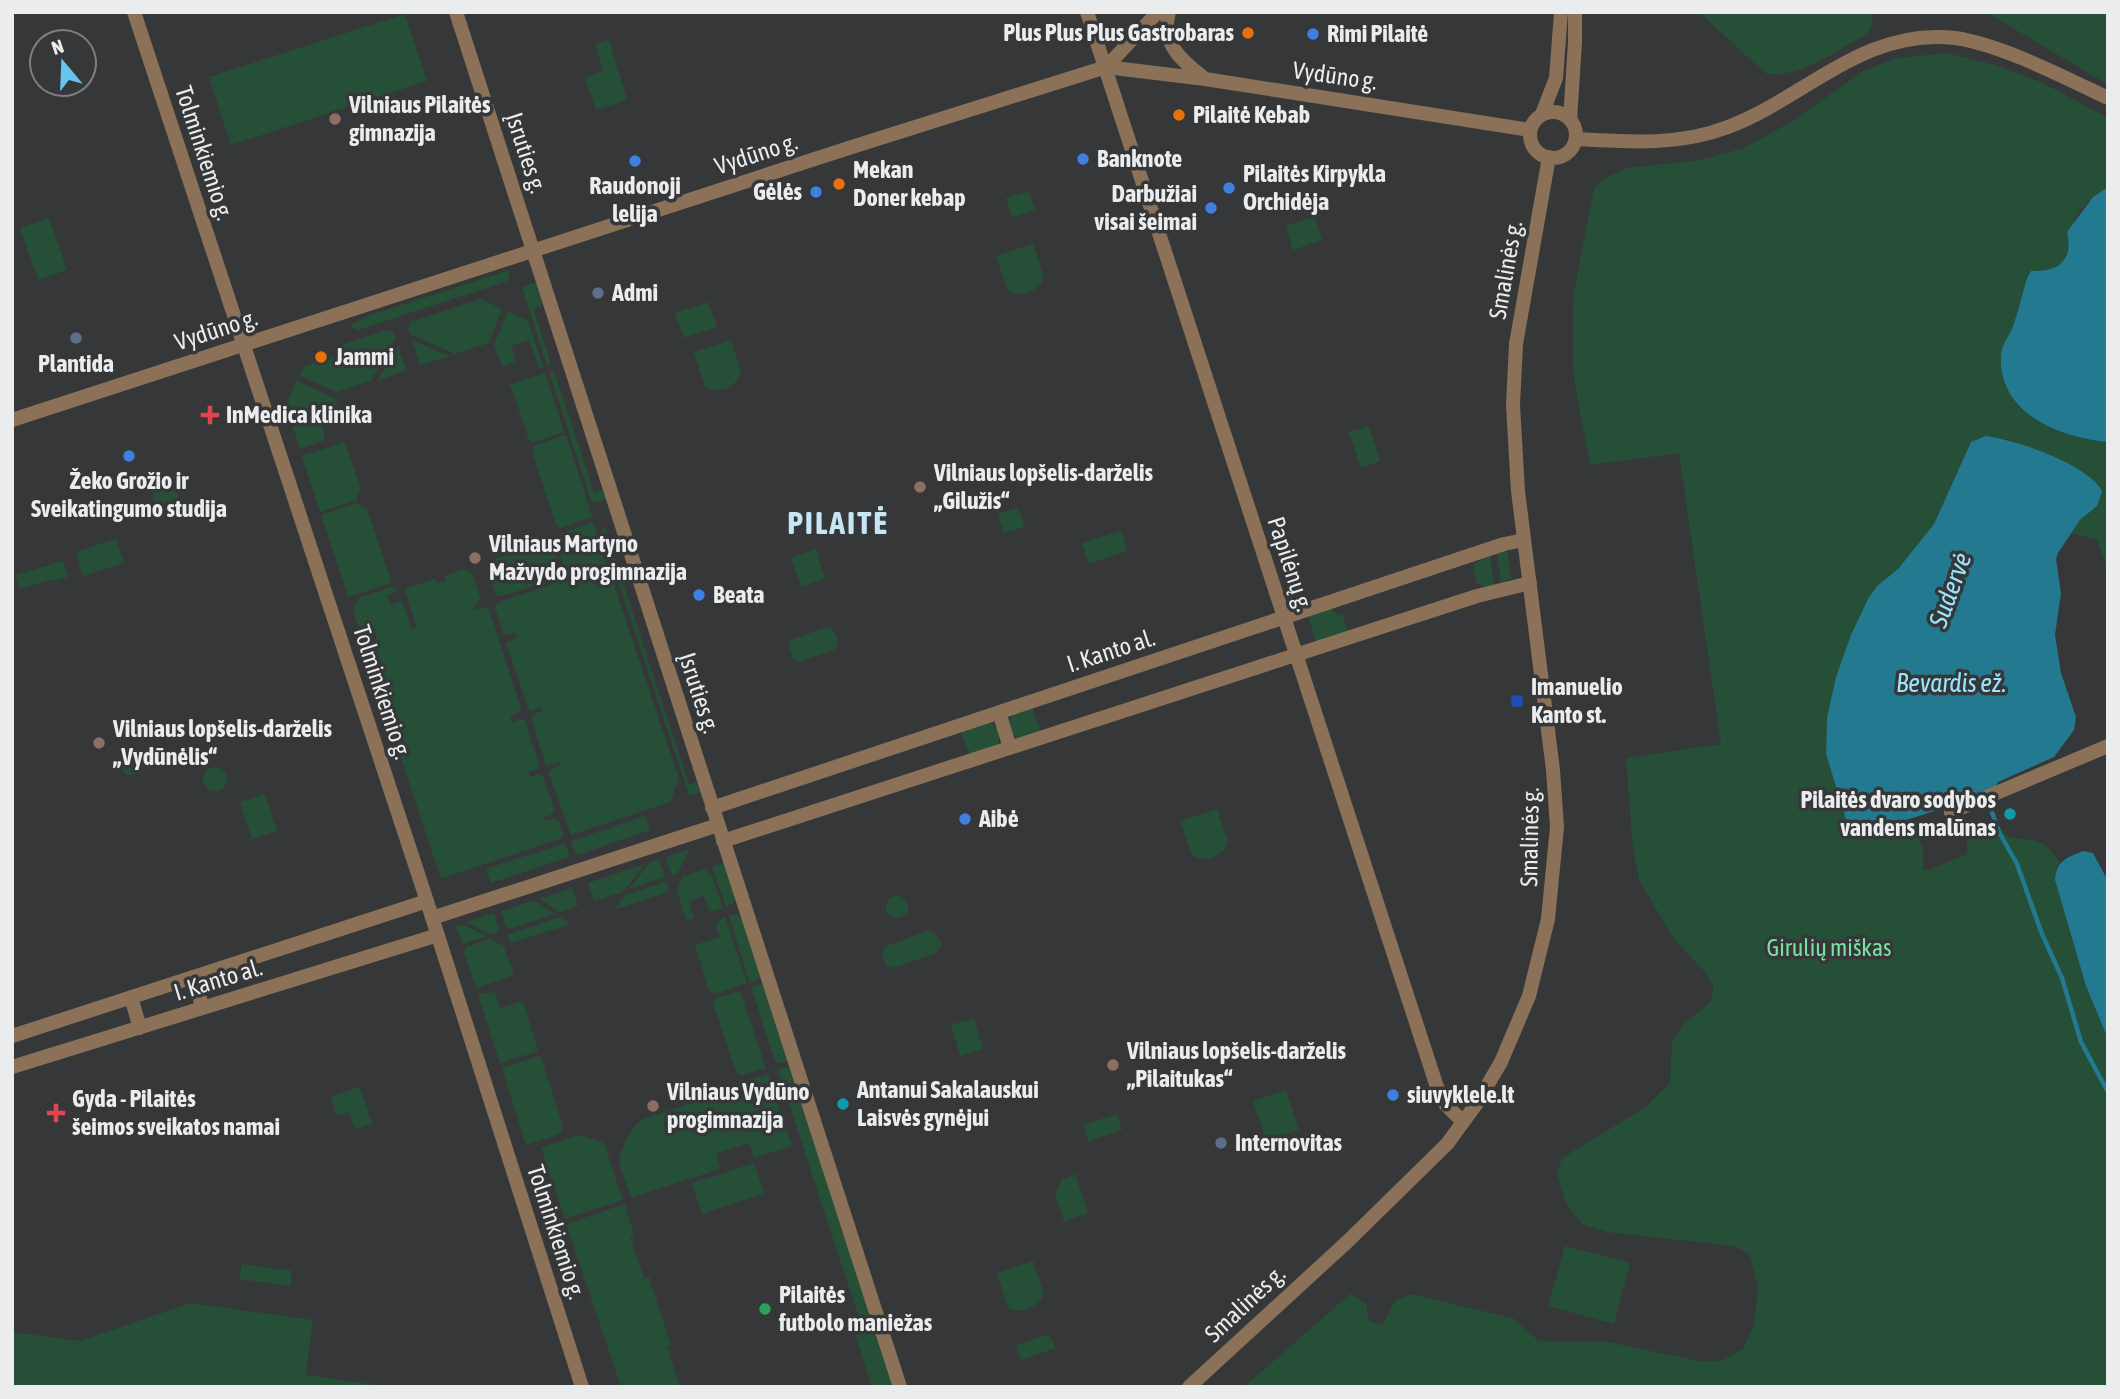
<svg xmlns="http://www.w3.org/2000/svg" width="2120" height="1399" font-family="'Asap Condensed',sans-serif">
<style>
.green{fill:#255037}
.water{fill:#23798f}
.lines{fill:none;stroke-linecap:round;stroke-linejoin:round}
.stream{stroke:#23798f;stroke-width:4.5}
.street{stroke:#8a7158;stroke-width:14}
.food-dot{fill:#e8710a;stroke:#363739;stroke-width:2.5}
.shop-dot{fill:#3f7fe0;stroke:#363739;stroke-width:2.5}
.education-dot{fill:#8d6e63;stroke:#363739;stroke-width:2.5}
.service-dot{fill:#5c6f8a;stroke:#363739;stroke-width:2.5}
.health-dot{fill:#e0444e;stroke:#363739;stroke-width:2.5}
.transit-dot{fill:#1a4fb4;stroke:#363739;stroke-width:2.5}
.culture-dot{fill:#0f9aa8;stroke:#363739;stroke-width:2.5}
.leisure-dot{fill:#2e9e5b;stroke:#363739;stroke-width:2.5}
.labels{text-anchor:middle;stroke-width:7;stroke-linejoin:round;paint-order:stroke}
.poi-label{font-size:24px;font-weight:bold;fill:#ebeced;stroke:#363739;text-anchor:start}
.street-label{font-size:24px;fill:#ebeced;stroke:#363739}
.park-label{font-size:24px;fill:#76e3a2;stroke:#363739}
.water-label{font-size:26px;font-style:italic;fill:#99e6fc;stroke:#363739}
.district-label{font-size:32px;font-weight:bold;letter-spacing:2px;fill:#c6e5f5;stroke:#363739}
</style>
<rect width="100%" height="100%" fill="#363739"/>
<!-- green -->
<path class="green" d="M 1699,12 L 1871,12 L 1873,22 L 1867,34 C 1839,49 1796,81 1765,73 Z
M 1986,12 L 2108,12 L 2108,84 L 2095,77 Z
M 405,14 L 427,81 L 231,145 L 209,77 Z
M 609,40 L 627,100 L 596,110 L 585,77 L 603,71 L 595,44 Z
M 1946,53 L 1995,65 L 2043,83 L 2108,118 L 2108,187 C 2097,195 2081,206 2075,219 C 2063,248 2077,272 2031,271 L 2027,278 C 2022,294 2019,310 2013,326 C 2010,335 2001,345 2001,356 C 1997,413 2059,438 2108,442 L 2108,570 L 2097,540 L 2072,533 L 2080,520 L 2097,506 L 2077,469 L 2006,439 L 1971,442 L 1934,524 L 1898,569 L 1877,586 L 1827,718 L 1826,754 L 1846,819 L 1887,826 L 1913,819 L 1923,849 L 1923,870 L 1931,869 L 1967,854 L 1967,838 L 1986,820 L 2000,827 L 2007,836 C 2037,844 2037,832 2060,862 L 2056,869 L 2055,880 L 2086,986 L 2108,1039 L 2108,1387 L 1244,1387 L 1350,1294 L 1366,1304 L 1369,1321 L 1382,1325 L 1396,1300 L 1410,1294 L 1513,1318 L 1539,1341 L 1603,1341 L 1703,1362 L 1723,1360 L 1743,1349 L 1754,1325 L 1758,1287 L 1749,1254 L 1734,1246 L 1606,1232 L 1582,1224 L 1566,1204 L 1557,1175 L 1562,1158 L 1646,1107 L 1670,1083 L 1672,1042 L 1685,1023 L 1711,1002 L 1714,987 L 1704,971 L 1674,939 L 1639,880 L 1633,848 L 1626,758 L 1721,744 L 1679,453 L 1590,465 L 1573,373 L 1573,298 L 1594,188 L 1608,176 L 1628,168 L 1701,160 L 1744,148 L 1793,121 L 1865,70 L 1898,58 Z
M 1029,191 L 1035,210 L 1012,217 L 1006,198 Z
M 1315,217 L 1322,240 L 1293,250 L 1286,226 Z
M 49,218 L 67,270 L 38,280 L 20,228 Z
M 1033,244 L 1044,278 C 1036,293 1023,297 1008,291 L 996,256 Z
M 510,270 L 508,281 L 358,330 L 349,326 L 367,316 Z
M 536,282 L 542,302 L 541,306 L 533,309 L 551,364 L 547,366 L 522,287 Z
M 481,299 L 502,309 L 489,343 L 455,354 L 410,334 L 408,328 L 411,322 Z
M 708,302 L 717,327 L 684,338 L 675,313 Z
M 508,311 L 528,321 L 543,367 L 539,368 L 529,340 L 511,346 L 516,362 L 502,367 L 494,345 Z
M 387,330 L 394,333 L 396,338 L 371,381 L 336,392 L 299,375 L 305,366 L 344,353 L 342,345 Z
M 412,340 L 449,356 L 420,365 Z
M 731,340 L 741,374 C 733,389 720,394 705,387 L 694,352 Z
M 398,345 L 406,370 L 377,381 Z
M 554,371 L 594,492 L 603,490 L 606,499 L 592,503 L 549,372 Z
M 545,373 L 564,432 L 534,442 L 529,440 L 512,389 L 508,385 Z
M 296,380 L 335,399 L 342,419 L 322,426 L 325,437 L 323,441 L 300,449 L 286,406 Z
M 1369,426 L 1380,461 L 1361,468 L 1349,432 Z
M 566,435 L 592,517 L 561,528 L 556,525 L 532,451 L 535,445 Z
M 345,442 L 361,489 L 357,494 L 357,500 L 320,512 L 302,456 Z
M153 499a13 13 0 1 1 26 0a13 13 0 1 1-26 0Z
M 358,503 L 360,507 L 367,509 L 391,581 L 388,584 L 348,597 L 321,515 Z
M 1018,508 L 1025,527 L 1004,533 L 998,514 Z
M 593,522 L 679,779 L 670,802 L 571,835 L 549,774 L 551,769 L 560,765 L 560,762 L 546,765 L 531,719 L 533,715 L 542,711 L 541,707 L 531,711 L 528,708 L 506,643 L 518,637 L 516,633 L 504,635 L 495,608 L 499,602 L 568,579 L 556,541 L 562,533 Z
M 605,528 L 689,784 L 696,782 L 700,792 L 689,795 L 601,529 Z
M 1121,531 L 1127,551 L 1089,564 L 1082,543 Z
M 116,539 L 124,563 L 83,576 L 76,552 Z
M 548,541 L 552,542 L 561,573 L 559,578 L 502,596 L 496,595 L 487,567 L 492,560 Z
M 816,549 L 825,579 L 801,587 L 791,557 Z
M 1507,549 L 1511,578 L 1501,583 L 1497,553 Z
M 1490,555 L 1494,586 L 1487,588 L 1477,583 L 1474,571 L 1475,563 Z
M 63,561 L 68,577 L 54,581 L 53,579 L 20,589 L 16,575 Z
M 463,569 L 472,573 L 481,600 L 474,605 L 475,610 L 485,607 L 489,609 L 521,709 L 518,713 L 510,717 L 512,722 L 521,719 L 525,720 L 539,764 L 537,769 L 528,772 L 530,777 L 538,774 L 543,776 L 555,810 L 553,814 L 544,817 L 545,821 L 553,819 L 559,821 L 563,835 L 562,838 L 443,878 L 440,876 L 364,645 L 377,640 L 376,634 L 362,638 L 353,610 L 359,598 L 392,587 L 398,591 L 387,595 L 390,605 L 402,601 L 412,630 L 416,626 L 405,591 L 407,588 L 434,579 L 438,583 L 445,581 L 446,575 Z
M 1330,608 L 1336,614 L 1342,614 L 1349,634 L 1317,644 L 1308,616 Z
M 828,627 L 834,631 L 838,643 L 836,649 L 798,662 L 793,659 L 788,646 L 790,640 Z
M 1032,706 L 1041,733 L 1019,740 C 1009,732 1009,726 1012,714 Z
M 990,722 C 999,728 1002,735 997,746 L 970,756 L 960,729 Z
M119 763a12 12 0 1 1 24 0a12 12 0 1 1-24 0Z
M203 779a12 12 0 1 1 24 0a12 12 0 1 1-24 0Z
M 265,794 L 277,831 L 252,839 L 240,802 Z
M 1217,809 L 1228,843 C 1220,858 1207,863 1192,856 L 1180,821 Z
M 645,816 L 650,830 L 578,855 L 575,853 L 571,841 Z
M 565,843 L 569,855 L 568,857 L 491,883 L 486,869 Z
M 690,849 L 677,874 L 672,876 L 666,857 Z
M 659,859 L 665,877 L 629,889 L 650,862 Z
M 724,863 L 735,898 L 733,903 L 726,907 L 712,867 Z
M 645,864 L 623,892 L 594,901 L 588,883 Z
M 706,869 L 708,875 L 711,874 L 723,908 L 710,912 L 704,896 L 689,901 L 694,918 L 686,920 L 677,890 L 683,876 Z
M 667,881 L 669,887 L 667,892 L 614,910 L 625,895 Z
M 572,888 L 578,906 L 560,912 L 539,899 Z
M886 907a11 11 0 1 1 22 0a11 11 0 1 1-22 0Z
M 534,900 L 555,914 L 510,929 L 506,927 L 501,911 Z
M 494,913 L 499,929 L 497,933 L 491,935 L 467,922 Z
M 736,914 L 742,918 L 761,979 L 750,983 L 729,916 Z
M 560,917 L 571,924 L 511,943 L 508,934 Z
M 725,917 L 747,983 L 716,994 L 709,991 L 695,945 L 720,937 L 716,926 L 719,921 Z
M 462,924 L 487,936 L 462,944 L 456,926 Z
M 927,931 L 935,933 L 940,940 L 941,947 L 936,953 L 893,968 L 886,965 L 882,953 L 886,946 Z
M 490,939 L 504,946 L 514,975 L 476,988 L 464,952 L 466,947 Z
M 763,983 L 789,1061 L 776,1064 L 751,987 Z
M 740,991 L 766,1068 L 742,1075 L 736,1072 L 713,1003 L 716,998 Z
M 489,992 L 495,993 L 500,1008 L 523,1001 L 538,1050 L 536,1052 L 500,1063 L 478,995 Z
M 974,1018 L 983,1049 L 960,1056 L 951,1025 Z
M 538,1056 L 541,1057 L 563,1127 L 560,1134 L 526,1145 L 502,1068 Z
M 790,1066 L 894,1387 L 872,1387 L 855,1334 L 863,1330 L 778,1070 Z
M 768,1074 L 792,1146 L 754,1158 L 749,1143 L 716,1154 L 720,1169 L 631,1198 L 619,1162 L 622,1148 L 633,1128 L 641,1120 L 736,1088 L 742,1082 Z
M 360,1087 L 372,1124 L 355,1129 L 349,1112 L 336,1115 L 331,1096 Z
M 1286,1090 L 1299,1130 L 1266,1140 L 1253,1101 Z
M 1117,1114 L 1122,1130 L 1088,1141 L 1083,1125 Z
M 580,1135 L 604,1143 L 623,1200 L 565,1219 L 541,1147 Z
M 754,1163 L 764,1193 L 702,1214 L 692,1183 Z
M 1075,1174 L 1088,1213 L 1064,1221 L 1055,1194 L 1062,1179 Z
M 625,1204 L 634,1236 L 630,1237 L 644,1278 L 649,1277 L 671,1345 L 667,1347 L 680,1387 L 621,1387 L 566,1224 Z
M 1565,1246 L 1630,1263 L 1614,1324 L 1548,1306 Z
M 1033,1261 L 1044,1294 C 1036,1309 1023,1314 1008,1308 L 997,1273 Z
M 242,1264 L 292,1271 L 290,1286 L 239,1279 Z
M 191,1303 L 313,1320 L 306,1375 L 390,1387 L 12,1387 L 12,1332 L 80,1341 Z
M 1049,1334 L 1055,1348 L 1021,1360 L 1016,1345 Z"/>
<!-- water -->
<path class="water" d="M 2108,187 L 2108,442 C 2059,438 1998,413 2001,356 C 2001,345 2010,335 2013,326 C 2019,310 2022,294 2027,278 L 2031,271 C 2060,272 2073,260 2067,232 L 2093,197 Z
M 1986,436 C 2016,440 2088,464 2102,491 L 2097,506 L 2080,520 L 2058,553 L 2056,559 L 2061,593 L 2055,635 L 2061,673 L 2076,717 L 2074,730 L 2054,757 L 1998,782 L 1996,786 L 1985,792 C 1943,808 1904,824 1859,830 L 1846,819 L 1826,754 L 1827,718 L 1836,677 L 1851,635 L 1868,599 L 1877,586 L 1898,569 L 1934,524 L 1971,442 Z
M 2084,851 L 2093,853 L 2108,881 L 2108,1039 L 2086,986 L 2055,880 C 2056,861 2067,857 2084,851 Z"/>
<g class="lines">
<!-- stream -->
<path class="stream" d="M 1989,804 L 1999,832 L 2017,864 L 2042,934 L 2062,978 L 2081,1042 L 2108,1092"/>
<!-- street -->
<path class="street" d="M 134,12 L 423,889 L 582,1387
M 456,12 L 900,1387
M 1087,12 L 1436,1084 L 1445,1104 L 1463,1122
M 1169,12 C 1160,43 1182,61 1204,78
M 1106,67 L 1158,12
M1530 135a23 23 0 1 1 46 0a23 23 0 1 1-46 0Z
M 1542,114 L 1556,78 L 1561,12
M 1570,120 L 1575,42 L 1575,12
M 1576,139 C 1627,142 1679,146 1728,127 C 1805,98 1865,27 1955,38 C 2000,44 2066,78 2108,98
M 12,420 L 855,146 L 1106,67 L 1205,79 L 1530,130
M 999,712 L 1010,748
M 712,808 L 1504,544 L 1524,540
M 1951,812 L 2108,746
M 723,841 L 1477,596 L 1530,583
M 432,918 L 718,825
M 193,977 L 203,1008
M 131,997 L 140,1028
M 12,1036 L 427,901
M 12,1067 L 438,935
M 1189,1387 L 1347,1242 L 1447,1144 L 1477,1103 L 1501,1062 L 1529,996 L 1548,919 L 1557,827 L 1553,770 L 1518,491 L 1513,405 L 1516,344 L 1549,157"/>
</g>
<!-- markers -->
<g class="food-dot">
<circle cx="1248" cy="33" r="7"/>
<circle cx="1179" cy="115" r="7"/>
<circle cx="839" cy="184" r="7"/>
<circle cx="321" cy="357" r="7"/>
</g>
<g class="shop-dot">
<circle cx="1313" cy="34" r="7"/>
<circle cx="1083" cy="159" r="7"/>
<circle cx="635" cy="161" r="7"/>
<circle cx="1229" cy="188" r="7"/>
<circle cx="816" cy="192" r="7"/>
<circle cx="1211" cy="208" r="7"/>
<circle cx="129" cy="456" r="7"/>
<circle cx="699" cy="595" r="7"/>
<circle cx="965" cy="819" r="7"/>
<circle cx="1393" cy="1095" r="7"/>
</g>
<g class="education-dot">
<circle cx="335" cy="119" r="7"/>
<circle cx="920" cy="487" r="7"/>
<circle cx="475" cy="558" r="7"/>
<circle cx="99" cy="743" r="7"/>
<circle cx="1113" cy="1065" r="7"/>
<circle cx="653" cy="1106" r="7"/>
</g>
<g class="service-dot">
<circle cx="598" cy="293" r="7"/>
<circle cx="76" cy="338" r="7"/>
<circle cx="1221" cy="1143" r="7"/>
</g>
<g class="health-dot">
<path d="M206.5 404.5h7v7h7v7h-7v7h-7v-7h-7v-7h7z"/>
<path d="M52.5 1102.5h7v7h7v7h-7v7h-7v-7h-7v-7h7z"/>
</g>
<rect class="transit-dot" x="1510" y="694" width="14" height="14" rx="3.5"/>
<g class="culture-dot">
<circle cx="2010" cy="814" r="7"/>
<circle cx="843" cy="1104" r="7"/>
</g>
<circle class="leisure-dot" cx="765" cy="1309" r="7"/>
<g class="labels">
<!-- poi labels -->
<g class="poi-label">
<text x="1234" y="41" text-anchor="end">Plus Plus Plus Gastrobaras</text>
<text x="1327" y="42">Rimi Pilaitė</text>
<text x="349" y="113">Vilniaus Pilaitės<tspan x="349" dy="28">gimnazija</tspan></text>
<text x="1193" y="123">Pilaitė Kebab</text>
<text x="1097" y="167">Banknote</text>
<text x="853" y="178">Mekan<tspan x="853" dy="28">Doner kebap</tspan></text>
<text x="1243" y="182">Pilaitės Kirpykla<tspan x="1243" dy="28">Orchidėja</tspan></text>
<text x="635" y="194" text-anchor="middle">Raudonoji<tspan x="635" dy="28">lelija</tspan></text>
<text x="802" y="200" text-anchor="end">Gėlės</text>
<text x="1197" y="202" text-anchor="end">Darbužiai<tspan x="1197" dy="28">visai šeimai</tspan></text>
<text x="612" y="301">Admi</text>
<text x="335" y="365">Jammi</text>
<text x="76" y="372" text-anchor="middle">Plantida</text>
<text x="226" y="423">InMedica klinika</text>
<text x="934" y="481">Vilniaus lopšelis-darželis<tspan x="934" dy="28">„Gilužis“</tspan></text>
<text x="129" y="489" text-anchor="middle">Žeko Grožio ir<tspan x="129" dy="28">Sveikatingumo studija</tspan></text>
<text x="489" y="552">Vilniaus Martyno<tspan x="489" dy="28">Mažvydo progimnazija</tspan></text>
<text x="713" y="603">Beata</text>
<text x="1531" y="695">Imanuelio<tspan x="1531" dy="28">Kanto st.</tspan></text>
<text x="113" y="737">Vilniaus lopšelis-darželis<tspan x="113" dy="28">„Vydūnėlis“</tspan></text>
<text x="1996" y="808" text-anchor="end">Pilaitės dvaro sodybos<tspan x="1996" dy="28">vandens malūnas</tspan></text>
<text x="979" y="827">Aibė</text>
<text x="1127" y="1059">Vilniaus lopšelis-darželis<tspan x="1127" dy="28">„Pilaitukas“</tspan></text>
<text x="857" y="1098">Antanui Sakalauskui<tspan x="857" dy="28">Laisvės gynėjui</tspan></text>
<text x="667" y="1100">Vilniaus Vydūno<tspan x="667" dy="28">progimnazija</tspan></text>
<text x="1407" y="1103">siuvyklele.lt</text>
<text x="72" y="1107">Gyda - Pilaitės<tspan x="72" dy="28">šeimos sveikatos namai</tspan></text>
<text x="1235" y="1151">Internovitas</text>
<text x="779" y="1303">Pilaitės<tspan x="779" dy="28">futbolo maniežas</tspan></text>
</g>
<!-- street labels -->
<g class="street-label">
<text transform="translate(1335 76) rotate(8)" y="8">Vydūno g.</text>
<text transform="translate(204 153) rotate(72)" y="8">Tolminkiemio g.</text>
<text transform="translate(526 153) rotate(72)" y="8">Įsruties g.</text>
<text transform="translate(756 154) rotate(-18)" y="8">Vydūno g.</text>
<text transform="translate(1506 270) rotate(-80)" y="8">Smalinės g.</text>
<text transform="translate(216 330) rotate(-18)" y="8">Vydūno g.</text>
<text transform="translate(1290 564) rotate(72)" y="8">Papilėnų g.</text>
<text transform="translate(1111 651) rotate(-18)" y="8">I. Kanto al.</text>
<text transform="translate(382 692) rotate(72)" y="8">Tolminkiemio g.</text>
<text transform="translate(699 693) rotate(72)" y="8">Įsruties g.</text>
<text transform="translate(1530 837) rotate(-89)" y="8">Smalinės g.</text>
<text transform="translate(218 980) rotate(-17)" y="8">I. Kanto al.</text>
<text transform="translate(556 1232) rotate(72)" y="8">Tolminkiemio g.</text>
<text transform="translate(1245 1304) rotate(-43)" y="8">Smalinės g.</text>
</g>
<!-- park labels -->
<g class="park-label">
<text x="1829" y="956">Girulių miškas</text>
</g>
<!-- water labels -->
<g class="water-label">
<text transform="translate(1950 590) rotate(-70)" y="9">Sudervė</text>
<text x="1951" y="692">Bevardis ež.</text>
</g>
<!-- district labels -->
<g class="district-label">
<text x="838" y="534">PILAITĖ</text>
</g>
</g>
<!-- border -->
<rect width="2120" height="1399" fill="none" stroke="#ebeced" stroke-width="28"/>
<!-- north arrow -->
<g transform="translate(63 63) rotate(341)"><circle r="33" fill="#363739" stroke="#7e7f81" stroke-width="2"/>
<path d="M0-5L12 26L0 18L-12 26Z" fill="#66c4ef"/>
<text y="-10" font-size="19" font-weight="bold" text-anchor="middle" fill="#ebeced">N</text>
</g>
</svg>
